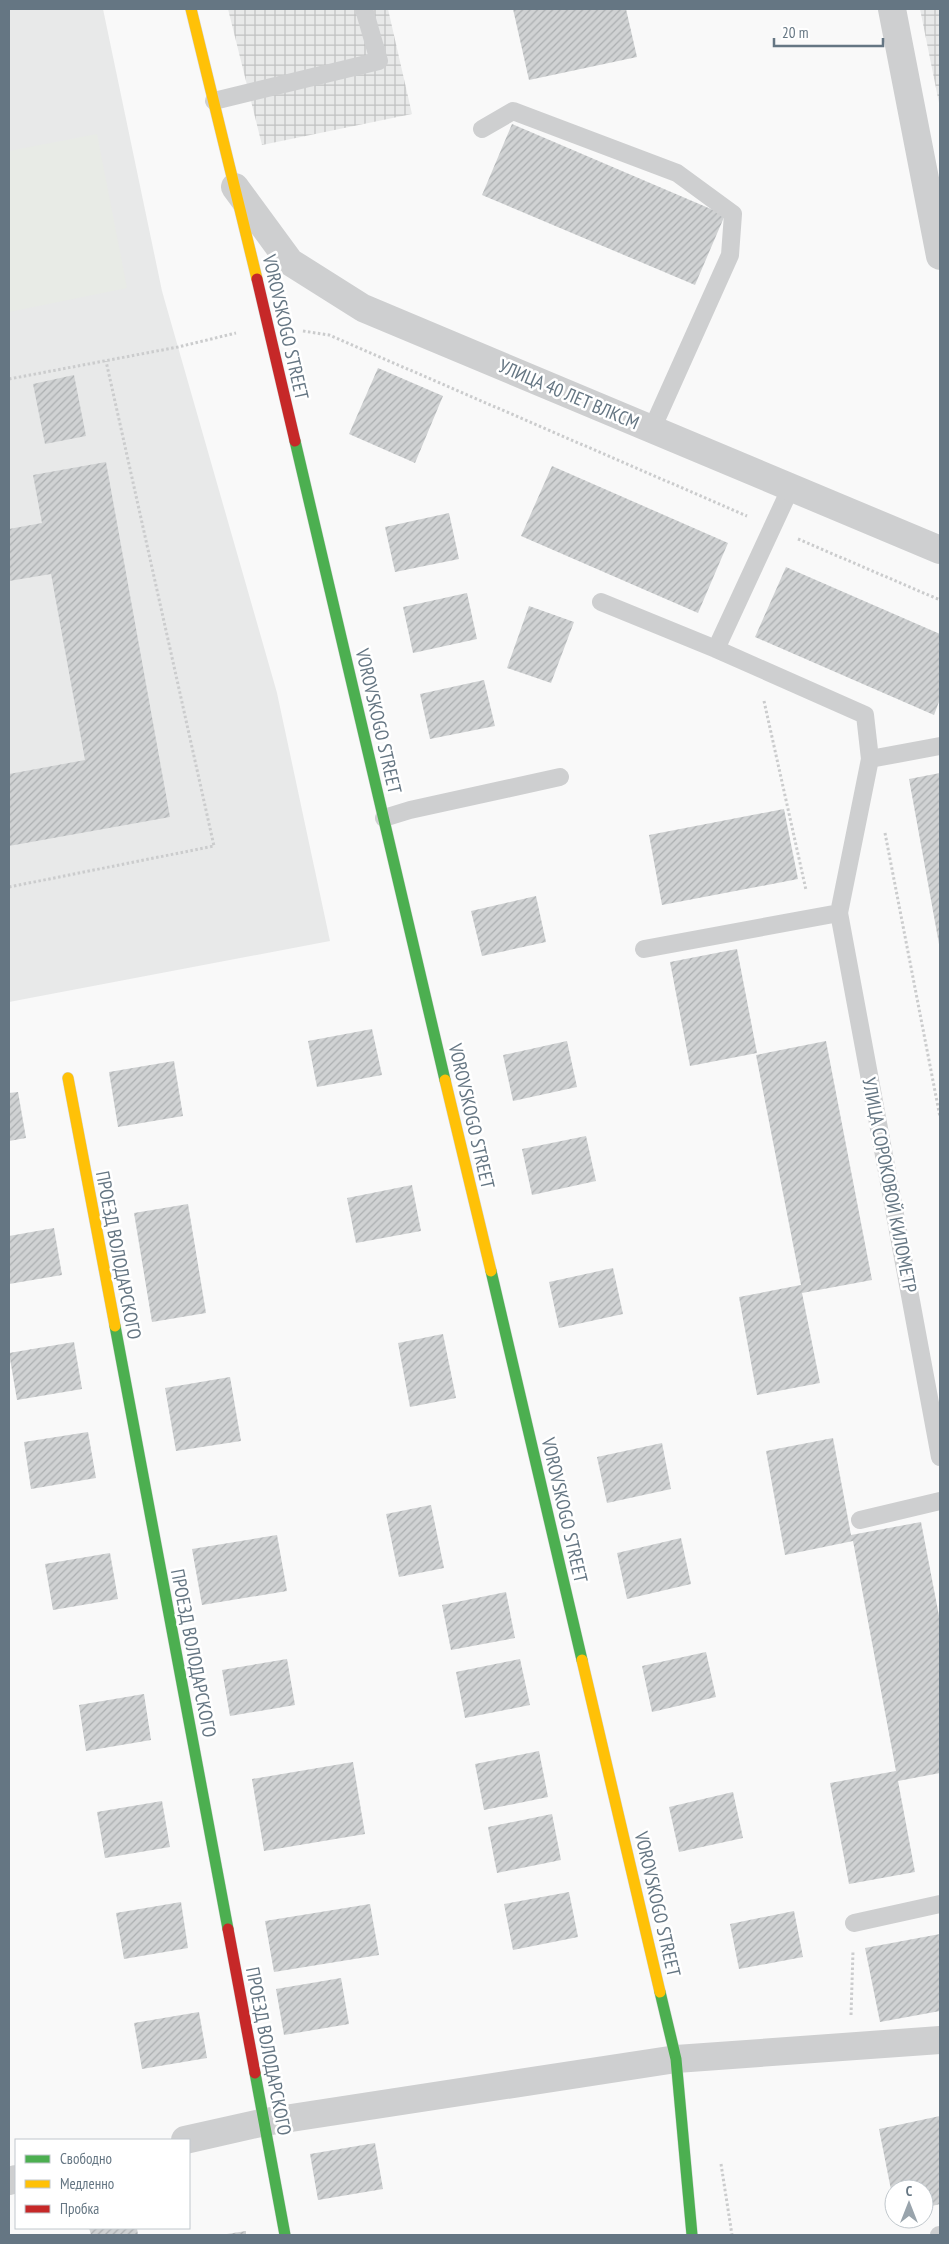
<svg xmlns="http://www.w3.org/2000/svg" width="949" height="2244" font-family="'PT Sans Narrow',sans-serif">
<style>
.built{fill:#e8e9e9}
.industrial{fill:url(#industrial-grid)}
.green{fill:#e8ebe6}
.building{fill:url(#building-hatch)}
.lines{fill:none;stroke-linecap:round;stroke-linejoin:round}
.fast-casing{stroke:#d5d6d7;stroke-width:12}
.slow-casing{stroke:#d5d6d7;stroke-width:12}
.jam-casing{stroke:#d5d6d7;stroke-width:12}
.path{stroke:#cbcccd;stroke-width:3;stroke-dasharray:2.5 2.5;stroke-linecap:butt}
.lane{stroke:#cecfd0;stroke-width:18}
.street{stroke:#cecfd0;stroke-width:28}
.fast{stroke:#4caf50;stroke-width:11}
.slow{stroke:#ffc107;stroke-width:11}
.jam{stroke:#c62828;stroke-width:11}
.labels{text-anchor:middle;stroke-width:5;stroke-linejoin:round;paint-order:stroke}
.street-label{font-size:19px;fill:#657683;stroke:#fff}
</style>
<defs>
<pattern id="industrial-grid" width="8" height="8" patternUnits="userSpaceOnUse" patternTransform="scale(1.25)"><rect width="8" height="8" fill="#e8e9e9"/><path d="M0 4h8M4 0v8" fill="none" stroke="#c0c1c2"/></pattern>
<pattern id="building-hatch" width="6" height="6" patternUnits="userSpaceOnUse" patternTransform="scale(1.25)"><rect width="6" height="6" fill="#d0d2d3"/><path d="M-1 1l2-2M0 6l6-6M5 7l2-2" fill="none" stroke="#acafb1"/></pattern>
</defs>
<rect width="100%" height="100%" fill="#f9f9f9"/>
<!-- built -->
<path class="built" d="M 9,9 L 103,9 L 162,291 L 277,693 L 330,941 L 9,1002 Z"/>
<!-- industrial -->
<path class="industrial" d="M 228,9 L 388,9 L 412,114 L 262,145 Z
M 920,9 L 940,9 L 940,108 Z"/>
<!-- green -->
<path class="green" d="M 97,134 L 127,288 L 9,312 L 9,151 Z"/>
<!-- building -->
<path class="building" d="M 513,9 L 626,9 L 637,57 L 529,80 Z
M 512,124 L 725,215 L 695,285 L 482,195 Z
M 378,368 L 443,396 L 415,463 L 349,434 Z
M 74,375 L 86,436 L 45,444 L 33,384 Z
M 106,462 L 170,817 L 9,846 L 9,774 L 85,760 L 51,574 L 9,581 L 9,529 L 42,523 L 33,475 Z
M 552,466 L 728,543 L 698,613 L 521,536 Z
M 449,513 L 459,559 L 395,572 L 385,527 Z
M 786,567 L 940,634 L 940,699 L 934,715 L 755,637 Z
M 467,593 L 477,639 L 413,653 L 403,607 Z
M 529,606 L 574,622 L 551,683 L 507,668 Z
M 484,680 L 495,726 L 430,739 L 420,694 Z
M 940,773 L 940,944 L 939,944 L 909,779 Z
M 784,809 L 798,879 L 662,905 L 649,835 Z
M 536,896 L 546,942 L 482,956 L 471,911 Z
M 737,949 L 757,1053 L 690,1066 L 670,962 Z
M 372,1029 L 382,1075 L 317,1087 L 308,1041 Z
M 567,1041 L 577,1087 L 513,1101 L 503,1055 Z
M 826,1041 L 872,1280 L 802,1293 L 820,1383 L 757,1395 L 739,1297 L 801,1285 L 756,1055 Z
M 174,1061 L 183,1116 L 118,1127 L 109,1072 Z
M 18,1092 L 26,1138 L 9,1141 L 9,1093 Z
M 586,1136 L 596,1181 L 532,1195 L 522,1149 Z
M 412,1185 L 421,1231 L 356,1243 L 347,1198 Z
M 188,1204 L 206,1313 L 152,1322 L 134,1213 Z
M 54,1228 L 62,1275 L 9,1284 L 9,1236 Z
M 613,1268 L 623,1314 L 559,1328 L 549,1282 Z
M 443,1334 L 456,1398 L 410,1407 L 398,1343 Z
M 74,1342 L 82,1389 L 17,1400 L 9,1353 Z
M 230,1377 L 241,1441 L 176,1451 L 165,1388 Z
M 88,1432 L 96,1478 L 31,1489 L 24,1442 Z
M 833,1438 L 851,1535 L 921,1522 L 940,1621 L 940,1773 L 898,1781 L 915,1872 L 849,1884 L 830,1783 L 896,1771 L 853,1541 L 785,1555 L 766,1451 Z
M 662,1443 L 671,1489 L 607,1503 L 597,1457 Z
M 431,1505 L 444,1568 L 399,1577 L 386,1514 Z
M 277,1535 L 287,1591 L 202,1605 L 192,1549 Z
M 681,1538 L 691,1584 L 627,1599 L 617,1553 Z
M 110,1553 L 118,1599 L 53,1610 L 45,1564 Z
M 506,1592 L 515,1638 L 451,1650 L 442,1605 Z
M 706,1652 L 716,1697 L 652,1712 L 642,1666 Z
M 287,1659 L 295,1705 L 230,1716 L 222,1670 Z
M 520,1659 L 530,1705 L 465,1718 L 456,1672 Z
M 144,1694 L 151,1740 L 86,1751 L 79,1705 Z
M 539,1751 L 548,1797 L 484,1810 L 475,1764 Z
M 353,1762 L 365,1834 L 264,1851 L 252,1779 Z
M 733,1792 L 743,1838 L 679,1852 L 669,1807 Z
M 162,1801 L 170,1847 L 105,1858 L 97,1812 Z
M 552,1814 L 561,1860 L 497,1873 L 488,1827 Z
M 569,1892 L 578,1937 L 513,1950 L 504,1904 Z
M 181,1902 L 188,1948 L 124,1959 L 116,1913 Z
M 370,1904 L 379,1955 L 274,1972 L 265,1921 Z
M 794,1911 L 803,1957 L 739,1969 L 730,1924 Z
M 940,1934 L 940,2011 L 880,2022 L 865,1948 Z
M 341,1978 L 349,2024 L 284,2035 L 276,1989 Z
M 199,2012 L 207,2058 L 142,2069 L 134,2023 Z
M 940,2116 L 940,2204 L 924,2208 L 924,2189 L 894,2189 L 893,2200 L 879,2129 Z
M 375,2143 L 383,2189 L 318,2200 L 310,2154 Z
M 89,2228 L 137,2228 L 138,2235 L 91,2235 Z
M 246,2231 L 246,2235 L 227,2235 L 227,2234 Z"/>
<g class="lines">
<!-- fast casing -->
<g class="fast-casing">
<path id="fast" d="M 295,441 L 445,1080
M 491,1271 L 582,1660
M 115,1326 L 228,1929
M 660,1992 L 676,2059 L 692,2235
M 255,2073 L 285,2235"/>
</g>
<!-- slow casing -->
<g class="slow-casing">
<path id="slow" d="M 191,9 L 257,279
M 68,1078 L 115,1326
M 445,1080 L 491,1271
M 582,1660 L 660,1992"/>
</g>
<!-- jam casing -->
<g class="jam-casing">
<path id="jam" d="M 257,279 L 295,441
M 228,1929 L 255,2073"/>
</g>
<!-- path -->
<path class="path" d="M 303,331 L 329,335 L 747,516
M 9,379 L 178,347 L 236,333
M 798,539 L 940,600
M 764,701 L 806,890
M 885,833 L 940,1117
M 9,887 L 214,846 L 106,361
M 851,2015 L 853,1951
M 721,2164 L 732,2235"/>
<!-- lane -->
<path class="lane" d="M 214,101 L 379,61 L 364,9
M 482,129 L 513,111 L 677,173 L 733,214 L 730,255 L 652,429
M 791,487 L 716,649 L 865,715 L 870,759 L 839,913 L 940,1457
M 601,602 L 716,649
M 870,759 L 940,746
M 384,818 L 410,810 L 560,777
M 644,949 L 839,913
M 860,1520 L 940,1501
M 854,1923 L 940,1904
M 939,2235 L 940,2235"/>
<!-- street -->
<path class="street" d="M 892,9 L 940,256
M 235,187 L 290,262 L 363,308 L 940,550
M 185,2140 L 265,2122 L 676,2059 L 940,2040
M 9,2181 L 16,2179"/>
<!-- fast -->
<use href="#fast" class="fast"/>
<!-- slow -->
<use href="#slow" class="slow"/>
<!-- jam -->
<use href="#jam" class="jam"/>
</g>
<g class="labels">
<!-- street labels -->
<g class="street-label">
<text transform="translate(286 327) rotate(77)" y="7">VOROVSKOGO STREET</text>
<text transform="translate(569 394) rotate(23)" y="7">УЛИЦА 40 ЛЕТ ВЛКСМ</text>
<text transform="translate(379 721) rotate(77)" y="7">VOROVSKOGO STREET</text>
<text transform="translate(472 1116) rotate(77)" y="7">VOROVSKOGO STREET</text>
<text transform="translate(890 1185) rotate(79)" y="7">УЛИЦА СОРОКОВОЙ КИЛОМЕТР</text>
<text transform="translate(119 1255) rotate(79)" y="7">ПРОЕЗД ВОЛОДАРСКОГО</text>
<text transform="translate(565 1510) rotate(77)" y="7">VOROVSKOGO STREET</text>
<text transform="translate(194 1653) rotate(79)" y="7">ПРОЕЗД ВОЛОДАРСКОГО</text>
<text transform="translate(658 1904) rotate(77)" y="7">VOROVSKOGO STREET</text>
<text transform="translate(269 2051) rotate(79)" y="7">ПРОЕЗД ВОЛОДАРСКОГО</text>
</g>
</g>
<!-- border -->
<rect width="949" height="2244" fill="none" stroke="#657683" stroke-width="20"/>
<!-- legend -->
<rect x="15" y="2139" width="175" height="90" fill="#ffffff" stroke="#c1c8cd"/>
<rect x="25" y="2155" width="25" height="8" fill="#4caf50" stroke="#c1c8cd"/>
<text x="60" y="2164" font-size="15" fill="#657683">Свободно</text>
<rect x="25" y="2180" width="25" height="8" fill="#ffc107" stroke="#c1c8cd"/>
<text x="60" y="2189" font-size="15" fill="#657683">Медленно</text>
<rect x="25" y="2205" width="25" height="8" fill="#c62828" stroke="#c1c8cd"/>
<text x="60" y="2214" font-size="15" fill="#657683">Пробка</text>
<!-- north arrow -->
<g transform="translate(909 2204)"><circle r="24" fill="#ffffff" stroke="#c1c8cd"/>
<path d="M0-4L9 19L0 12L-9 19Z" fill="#99a4ac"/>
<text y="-8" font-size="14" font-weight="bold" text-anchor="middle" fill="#657683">С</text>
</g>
<!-- scale -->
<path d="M774 38v8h109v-8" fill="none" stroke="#657683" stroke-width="2.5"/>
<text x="782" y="38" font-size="15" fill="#657683" stroke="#ffffff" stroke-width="4" paint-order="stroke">20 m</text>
</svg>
